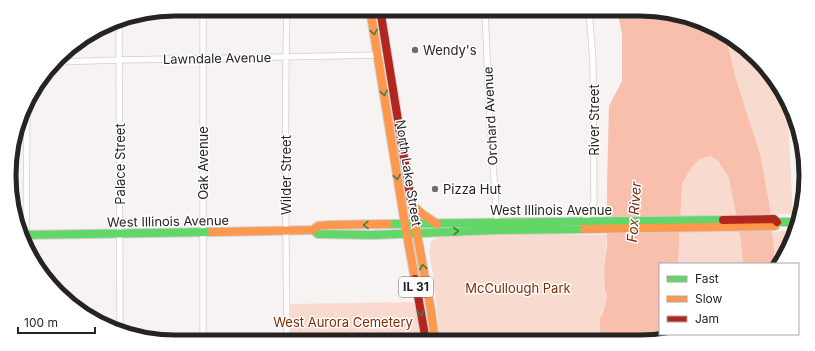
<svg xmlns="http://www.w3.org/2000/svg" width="815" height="351" font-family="Inter,sans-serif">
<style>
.green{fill:#f9dacf}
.water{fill:#f7bfac}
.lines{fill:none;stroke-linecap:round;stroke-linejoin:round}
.street-casing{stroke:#d1cfce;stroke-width:7}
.fast-casing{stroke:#d1cfce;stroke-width:10}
.slow-casing{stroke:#d1cfce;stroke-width:10}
.jam-casing{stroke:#d1cfce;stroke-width:10}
.street{stroke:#fefdfd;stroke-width:5.5}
.fast{stroke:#63d668;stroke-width:8}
.slow{stroke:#ff974d;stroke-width:8}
.jam{stroke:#b3261e;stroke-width:8}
.oneway{stroke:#447d46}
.poi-dot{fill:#6f6c6b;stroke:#fff;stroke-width:1.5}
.labels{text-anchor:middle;stroke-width:3;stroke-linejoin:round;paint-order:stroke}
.shield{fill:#fff;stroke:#676665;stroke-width:1}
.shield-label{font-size:12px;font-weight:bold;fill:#262423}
.poi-label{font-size:13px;fill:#262423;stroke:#fff;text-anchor:start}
.street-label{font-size:13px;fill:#262423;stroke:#fff}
.park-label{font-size:13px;fill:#842b01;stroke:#fff}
.water-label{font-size:14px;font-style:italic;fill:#712d13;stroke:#fff}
.rim{fill:none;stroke:#262423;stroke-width:5}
</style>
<rect width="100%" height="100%" fill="#f6f3f2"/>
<!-- green -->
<path class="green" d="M 726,37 L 749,50 L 787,99 L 793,214 L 771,214 L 761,157 L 735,76 Z
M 710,156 L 718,161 L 729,178 L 740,235 L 743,264 L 678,264 L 682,184 L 691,168 L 700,159 Z
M 792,230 L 792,238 L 779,264 L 772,264 L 773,232 Z
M 542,234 L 607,235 L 604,269 L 605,290 L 607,296 L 606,303 L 600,317 L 599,341 L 440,341 L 433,274 L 429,253 L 431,241 C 440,235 453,236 464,236 C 490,234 516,234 542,234 Z
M 415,302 L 422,341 L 291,342 L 290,304 Z"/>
<!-- water -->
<path class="water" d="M 617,9 L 640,9 L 693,18 L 726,37 L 735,76 L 761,157 L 771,214 L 774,252 L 774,264 L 743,264 L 740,235 L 729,178 L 718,161 L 710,156 L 700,159 L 691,168 L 682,184 L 678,264 L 660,264 L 660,334 L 686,334 L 661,341 L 599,341 L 600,317 L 602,315 L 606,303 L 607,296 L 605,290 L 604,269 L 607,244 L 607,188 L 609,106 L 622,81 L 622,34 Z"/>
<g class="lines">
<!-- street casing -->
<g class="street-casing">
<path id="street" d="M 485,9 L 489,106 L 497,222
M 119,19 L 120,332
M 56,62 L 119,60 L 380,55
M 585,225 L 585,218 L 588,215 L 594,202 L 593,62 L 589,10
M 26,244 L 27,104
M 203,342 L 203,9
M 287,342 C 286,231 284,120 287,9"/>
</g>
<!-- fast casing -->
<g class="fast-casing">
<path id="fast" d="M 777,222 L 798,222
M 388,224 L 723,220
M 313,230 L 318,234 L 372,235 L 498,230 L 584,229
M 23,235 L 212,232"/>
</g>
<!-- slow casing -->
<g class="slow-casing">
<path id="slow" d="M 370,9 L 405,224 L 415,279
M 411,201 L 431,311 L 435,341
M 412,205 L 421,213 L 437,224
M 584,229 L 775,226 L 777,222
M 212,232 L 313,230 L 318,226 L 331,225 L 388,224"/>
</g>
<!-- jam casing -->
<g class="jam-casing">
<path id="jam" d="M 380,9 L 411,201
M 723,220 L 774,219 L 777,222
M 415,279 L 426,341"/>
</g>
<!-- street -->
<use href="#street" class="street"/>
<!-- fast -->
<use href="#fast" class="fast"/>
<!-- slow -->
<use href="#slow" class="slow"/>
<!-- jam -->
<use href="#jam" class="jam"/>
</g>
<!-- one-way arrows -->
<defs><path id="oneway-chevron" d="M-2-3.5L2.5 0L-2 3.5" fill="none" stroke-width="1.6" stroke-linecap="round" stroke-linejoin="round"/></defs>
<g class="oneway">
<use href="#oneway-chevron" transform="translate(374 32) rotate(81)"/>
<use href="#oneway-chevron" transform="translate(384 93) rotate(81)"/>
<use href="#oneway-chevron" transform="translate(397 177) rotate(81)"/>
<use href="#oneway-chevron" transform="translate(366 225) rotate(179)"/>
<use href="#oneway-chevron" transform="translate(456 231) rotate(-3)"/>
<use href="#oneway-chevron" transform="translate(423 267) rotate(-101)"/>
<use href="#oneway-chevron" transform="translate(421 313) rotate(81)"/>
</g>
<!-- markers -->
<g class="poi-dot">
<circle cx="415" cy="50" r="4"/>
<circle cx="435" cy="189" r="4"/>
</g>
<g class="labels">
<!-- shield labels -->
<rect class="shield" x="399" y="277" width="34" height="20" rx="3"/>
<g class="shield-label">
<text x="416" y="291">IL 31</text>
</g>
<!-- poi labels -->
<g class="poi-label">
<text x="423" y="55">Wendy's</text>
<text x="443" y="194">Pizza Hut</text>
</g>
<!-- street labels -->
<g class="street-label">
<text transform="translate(217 58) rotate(-1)" y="5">Lawndale Avenue</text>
<text transform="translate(490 116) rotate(-93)" y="5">Orchard Avenue</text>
<text transform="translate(594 120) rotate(-90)" y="5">River Street</text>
<text transform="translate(203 163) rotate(-90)" y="5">Oak Avenue</text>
<text transform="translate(120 164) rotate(-90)" y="5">Palace Street</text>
<text transform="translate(409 173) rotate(81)" y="5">North Lake Street</text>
<text transform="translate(286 175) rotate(-90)" y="5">Wilder Street</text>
<text x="551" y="215">West Illinois Avenue</text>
<text transform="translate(168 221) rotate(-1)" y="5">West Illinois Avenue</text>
</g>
<!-- park labels -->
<g class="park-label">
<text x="518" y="293">McCullough Park</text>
<text x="343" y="327">West Aurora Cemetery</text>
</g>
<!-- water labels -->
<g class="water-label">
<text transform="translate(634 212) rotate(-86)" y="5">Fox River</text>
</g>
</g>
<!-- crop -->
<path d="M0 0H815V351H0ZM175 16H640A159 159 0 0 1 799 175V176A159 159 0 0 1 640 335H175A159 159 0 0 1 16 176V175A159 159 0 0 1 175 16Z" fill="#fff" fill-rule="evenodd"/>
<path class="rim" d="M175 16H640A159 159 0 0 1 799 175V176A159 159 0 0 1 640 335H175A159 159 0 0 1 16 176V175A159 159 0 0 1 175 16Z"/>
<!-- legend -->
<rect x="659" y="263" width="140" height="72" fill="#ffffff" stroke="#a8a7a7"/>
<rect x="667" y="276" width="20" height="6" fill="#63d668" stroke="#a8a7a7"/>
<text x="695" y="283" font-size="12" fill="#262423">Fast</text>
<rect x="667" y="296" width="20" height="6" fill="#ff974d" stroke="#a8a7a7"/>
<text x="695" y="303" font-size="12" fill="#262423">Slow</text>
<rect x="667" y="316" width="20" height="6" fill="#b3261e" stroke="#a8a7a7"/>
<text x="695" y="323" font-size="12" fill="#262423">Jam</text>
<!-- scale -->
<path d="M18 327v6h77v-6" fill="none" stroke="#262423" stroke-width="2"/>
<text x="24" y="327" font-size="12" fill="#262423" stroke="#ffffff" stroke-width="3" paint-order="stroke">100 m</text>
</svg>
